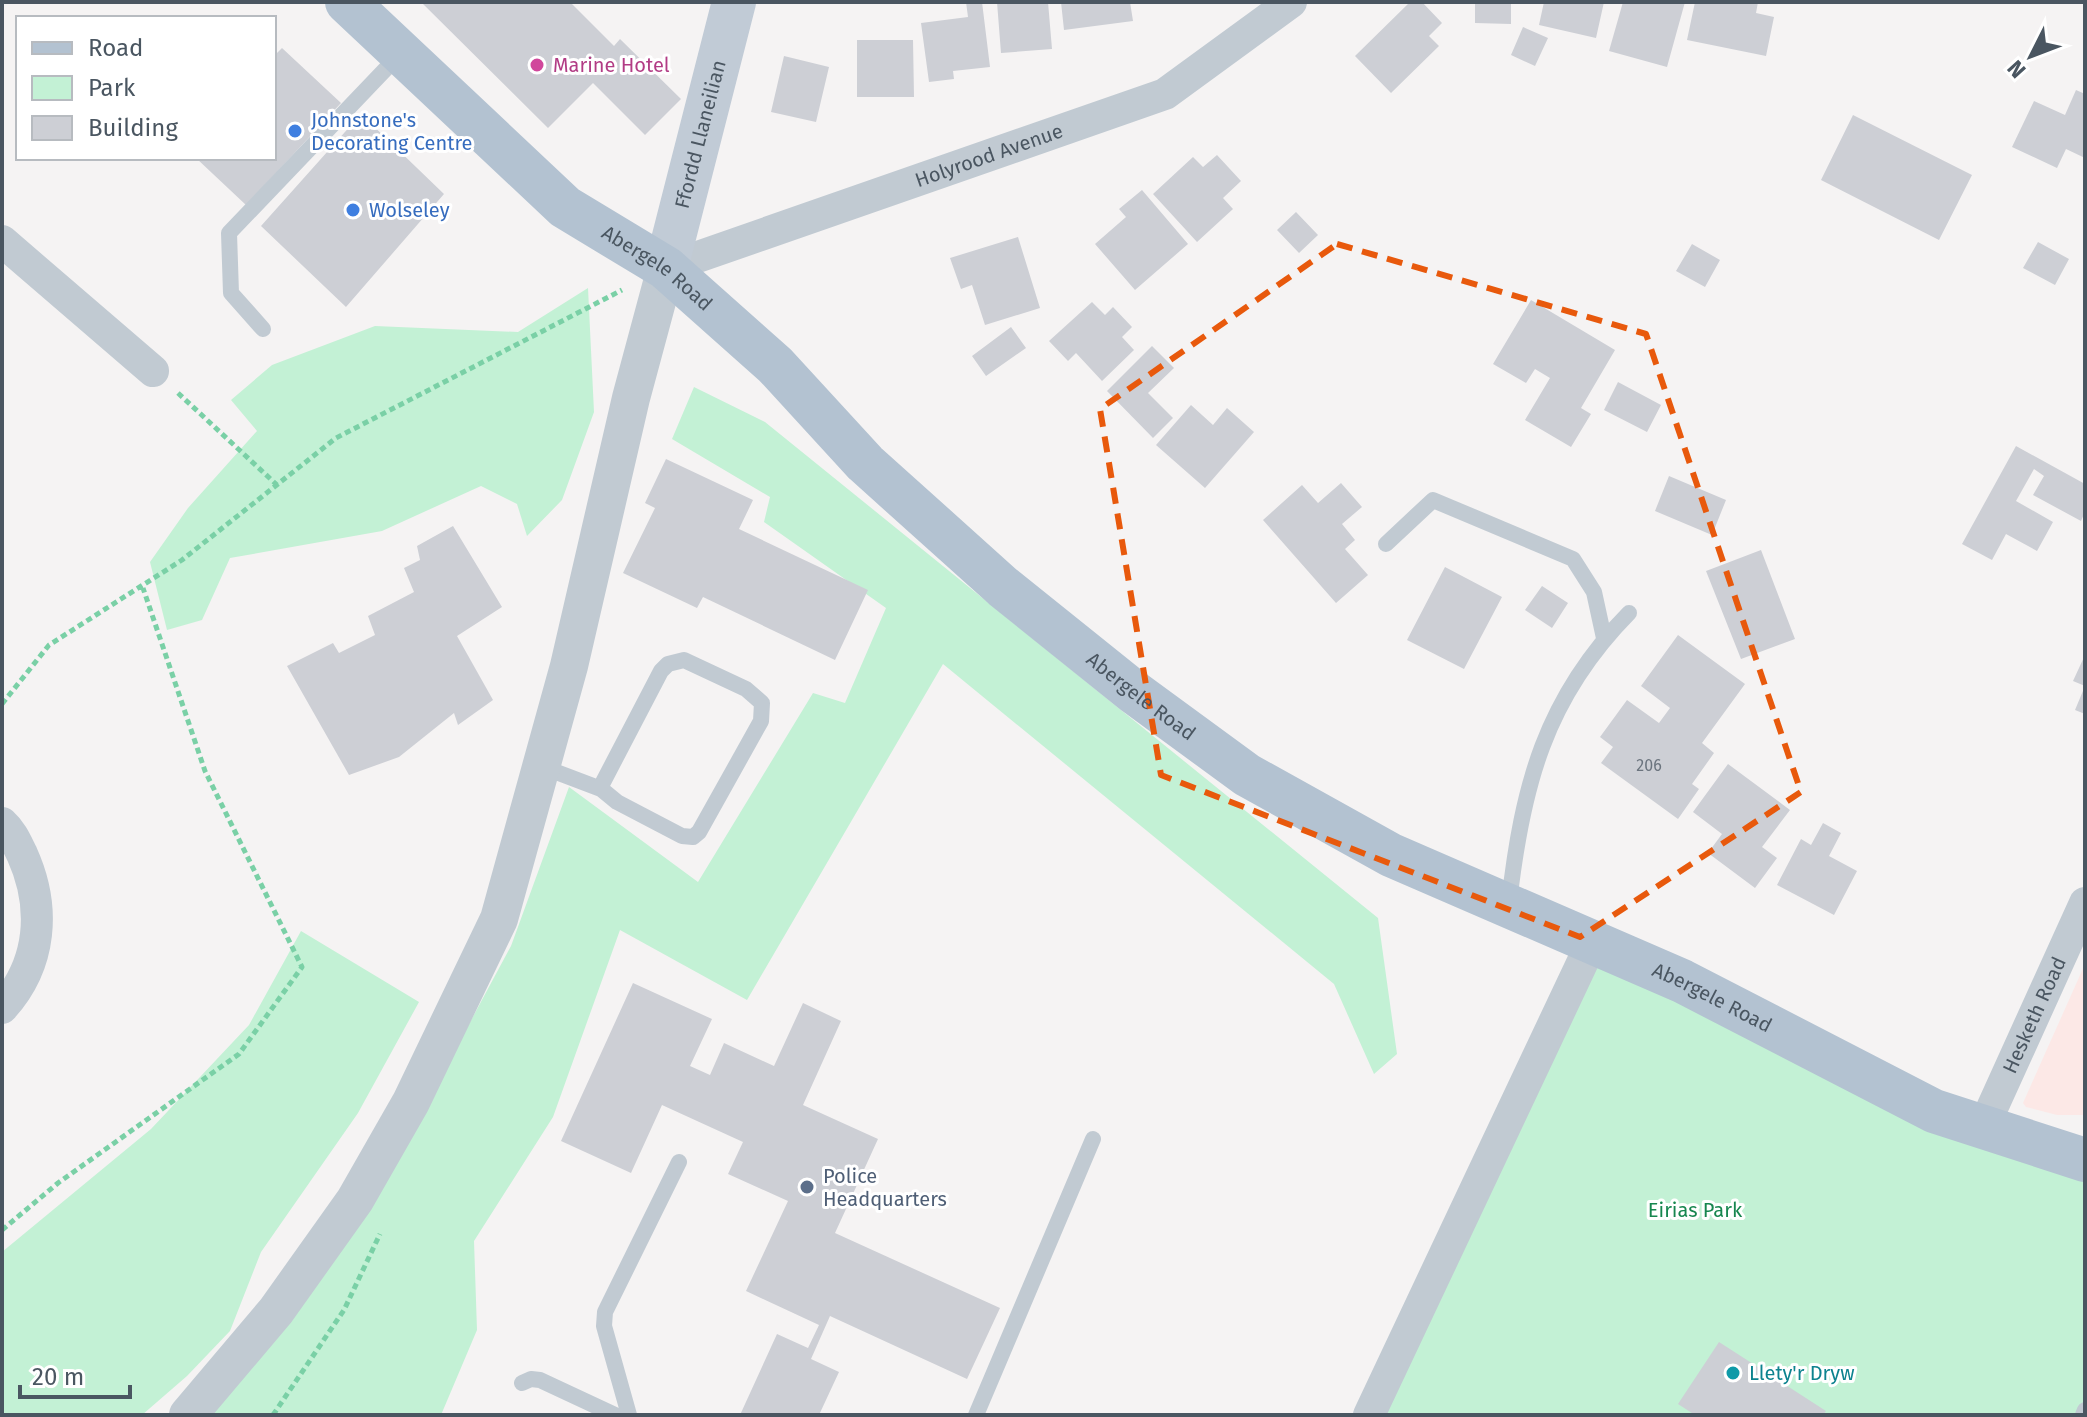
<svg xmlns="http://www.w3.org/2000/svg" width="2087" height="1417" font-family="'Fira Sans',sans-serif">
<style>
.medical{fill:#fce8e6}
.green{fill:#c3f1d5}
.building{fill:#cdcfd5}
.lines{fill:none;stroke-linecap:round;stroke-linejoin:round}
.path{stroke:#7ad0a6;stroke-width:5;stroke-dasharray:6 4;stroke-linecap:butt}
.service{stroke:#c1cad2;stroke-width:16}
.minor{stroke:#c1cad2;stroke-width:32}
.tertiary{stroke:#c1cad2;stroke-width:38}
.secondary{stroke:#c1cbd6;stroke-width:44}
.primary{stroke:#b3c2d1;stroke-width:44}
.marked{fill:none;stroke:#e8590c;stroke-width:6;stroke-dasharray:16 10;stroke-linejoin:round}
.hotel-dot{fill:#d1479c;stroke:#fff;stroke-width:3}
.shop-dot{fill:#3f7fe0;stroke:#fff;stroke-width:3}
.service-dot{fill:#5c6f8a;stroke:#fff;stroke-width:3}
.culture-dot{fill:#0f9aa8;stroke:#fff;stroke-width:3}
.labels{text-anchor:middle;stroke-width:6;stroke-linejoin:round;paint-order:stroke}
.number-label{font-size:16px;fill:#6b747e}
.hotel-label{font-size:20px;fill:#b23c85;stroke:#fff;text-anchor:start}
.shop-label{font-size:20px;fill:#366cbe;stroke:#fff;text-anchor:start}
.street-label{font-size:20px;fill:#4a5661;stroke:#fff}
.service-label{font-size:20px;fill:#4e5e75;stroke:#fff;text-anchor:start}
.park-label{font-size:20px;fill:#17864f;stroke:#fff}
.culture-label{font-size:20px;fill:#0d838f;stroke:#fff;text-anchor:start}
</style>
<rect width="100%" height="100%" fill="#f5f3f3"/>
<!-- medical -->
<path class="medical" d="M 2085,964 L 2085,1115 L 2057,1115 L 2026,1107 L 2023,1103 Z"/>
<!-- green -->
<path class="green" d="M 588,288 L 594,412 L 562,500 L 527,536 L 517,504 L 481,486 L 382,531 L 230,558 L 202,620 L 167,630 L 150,562 L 188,508 L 257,431 L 231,400 L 272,365 L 375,326 L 518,332 Z
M 694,387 L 765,422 L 1378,918 L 1397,1054 L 1374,1074 L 1334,984 L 943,664 L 747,1000 L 620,930 L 553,1117 L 474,1241 L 477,1330 L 441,1415 L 198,1415 L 419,1117 L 511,946 L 569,787 L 698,882 L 813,693 L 845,703 L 886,608 L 764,522 L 770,497 L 672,439 Z
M 301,931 L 419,1002 L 358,1113 L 261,1252 L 230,1331 L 187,1376 L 142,1415 L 2,1415 L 2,1252 L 151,1129 L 249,1025 Z
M 1593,940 L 2085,1156 L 2085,1415 L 1369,1415 Z"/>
<!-- building -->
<path class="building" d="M 421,2 L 570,2 L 614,46 L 620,39 L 681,99 L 645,135 L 593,83 L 548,128 Z
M 966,2 L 982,2 L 990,67 L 953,71 L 954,79 L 929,82 L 921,23 L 968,17 Z
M 997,2 L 1048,2 L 1052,49 L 1001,53 Z
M 1061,2 L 1130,2 L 1133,21 L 1064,30 Z
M 1410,2 L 1422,2 L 1442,23 L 1429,36 L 1439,46 L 1391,93 L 1355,56 Z
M 1475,2 L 1511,2 L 1511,24 L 1475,23 Z
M 1544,2 L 1604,2 L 1596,38 L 1539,25 Z
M 1623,2 L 1685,2 L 1667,67 L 1609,51 Z
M 1695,2 L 1758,2 L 1756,13 L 1774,17 L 1766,56 L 1687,40 Z
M 1523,27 L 1548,38 L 1535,66 L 1511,55 Z
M 857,40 L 913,40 L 914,97 L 857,97 Z
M 282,48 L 341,103 L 246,205 L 196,158 L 274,158 L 274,56 Z
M 784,56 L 829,67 L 816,122 L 771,112 Z
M 2076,90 L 2085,94 L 2085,158 L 2066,149 L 2057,168 L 2012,147 L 2034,101 L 2065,115 Z
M 361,114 L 444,194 L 346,307 L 261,226 Z
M 1853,115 L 1972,175 L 1939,240 L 1821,180 Z
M 1217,155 L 1241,181 L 1223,198 L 1233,209 L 1197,242 L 1153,194 L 1193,157 L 1203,167 Z
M 1142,190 L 1188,244 L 1135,290 L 1095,244 L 1126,217 L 1119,209 Z
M 1296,212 L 1318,235 L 1299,253 L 1277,230 Z
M 1018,237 L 1040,308 L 985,325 L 972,285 L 961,289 L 950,258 Z
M 2038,242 L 2069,259 L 2055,285 L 2023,268 Z
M 1692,244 L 1720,260 L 1705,287 L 1676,271 Z
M 1531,300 L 1615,350 L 1581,408 L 1591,414 L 1571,447 L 1525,420 L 1550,378 L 1535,369 L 1526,383 L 1493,364 Z
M 1092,302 L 1105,315 L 1113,307 L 1132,327 L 1122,337 L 1134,350 L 1102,381 L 1076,353 L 1068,361 L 1049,341 Z
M 1011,327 L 1026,348 L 986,376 L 972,356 Z
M 1152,346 L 1174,368 L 1148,393 L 1173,418 L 1153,438 L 1107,391 Z
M 1618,382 L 1661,405 L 1647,432 L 1604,410 Z
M 1191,405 L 1213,425 L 1227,408 L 1254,432 L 1205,488 L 1156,445 Z
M 2016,446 L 2085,484 L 2085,512 L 2081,521 L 2033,495 L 2044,476 L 2034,469 L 2016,501 L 2053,522 L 2037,551 L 2006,534 L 1992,560 L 1962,544 Z
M 666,459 L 753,500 L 739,529 L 868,590 L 835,660 L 703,597 L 697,608 L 623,573 L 655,508 L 645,503 Z
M 1669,476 L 1726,500 L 1712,535 L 1655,511 Z
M 1341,483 L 1362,507 L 1342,524 L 1355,540 L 1345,549 L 1368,575 L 1336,603 L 1263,520 L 1302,485 L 1318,503 Z
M 453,526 L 502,607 L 457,636 L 493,700 L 458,725 L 454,713 L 399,757 L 349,775 L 287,666 L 333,643 L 339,653 L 375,635 L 368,616 L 414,592 L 404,568 L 420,560 L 417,546 Z
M 1761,550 L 1795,639 L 1741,659 L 1706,571 Z
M 1445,567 L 1502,597 L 1464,669 L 1407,640 Z
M 1542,586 L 1568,603 L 1552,628 L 1525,610 Z
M 1678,635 L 1745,684 L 1702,743 L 1714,753 L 1692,784 L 1699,789 L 1678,819 L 1601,763 L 1613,747 L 1600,737 L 1627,700 L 1659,723 L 1670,708 L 1641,686 Z
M 2085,655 L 2085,686 L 2073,681 Z
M 2085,686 L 2085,714 L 2075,710 Z
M 1728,764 L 1790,810 L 1762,847 L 1777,858 L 1755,888 L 1708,853 L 1722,834 L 1693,812 Z
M 1823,823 L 1841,833 L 1829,856 L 1857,871 L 1834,915 L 1777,885 L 1801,839 L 1811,845 Z
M 633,983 L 712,1019 L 690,1066 L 710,1075 L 724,1043 L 774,1066 L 803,1003 L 841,1021 L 803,1105 L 878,1139 L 835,1233 L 1000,1308 L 967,1379 L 830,1316 L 811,1359 L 839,1372 L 819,1415 L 740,1415 L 777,1334 L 808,1348 L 819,1325 L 746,1291 L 788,1201 L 728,1174 L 743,1142 L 662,1105 L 631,1173 L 561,1141 Z
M 1719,1342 L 1826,1411 L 1823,1415 L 1695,1415 L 1678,1404 Z"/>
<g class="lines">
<!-- path -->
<path class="path" d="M 178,393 L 277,485
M 2,704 L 49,645 L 182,560 L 336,438 L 622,290
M 2,1230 L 58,1183 L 239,1054 L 302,967 L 205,771 L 143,588
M 273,1415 L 344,1310 L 380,1234"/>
<!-- service -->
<path class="service" d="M 263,329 L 231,293 L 229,233 L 400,54
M 1386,544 L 1433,500 L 1573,559 L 1594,592 L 1604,638
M 684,660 L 746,689 L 762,703 L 761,721 L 699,832 L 693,837 L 682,836 L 617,802 L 600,788 L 661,671 L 668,664 Z
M 543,767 L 601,789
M 1509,903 C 1522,787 1545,698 1629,613
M 522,1383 L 531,1379 L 540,1380 L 615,1415
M 629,1415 L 604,1326 L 605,1312 L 679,1162
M 976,1415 L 1093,1139
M 2083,1415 L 2085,1410"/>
<!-- minor -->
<g class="minor">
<path d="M 2,241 L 153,371"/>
<path id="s1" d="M 666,268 L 1165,94 L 1291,2"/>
<path d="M 2,823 C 12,832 16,842 22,854 C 46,907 42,964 2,1008"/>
<path id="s2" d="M 1983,1128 L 2085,903"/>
<path d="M 1369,1415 L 1593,940"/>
</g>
<!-- tertiary -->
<path class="tertiary" d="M 188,1415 L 276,1311 L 355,1200 L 411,1102 L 499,919 L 569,666 L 631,398 L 666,268"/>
<!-- secondary -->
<path class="secondary" id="s3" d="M 666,268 L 734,2"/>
<!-- primary -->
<path class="primary" id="s4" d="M 347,2 L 565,207 L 666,268 L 775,365 L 865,463 L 1003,587 L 1135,693 L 1247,775 L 1391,855 L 1682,981 L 1934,1111 L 2085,1160"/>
</g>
<!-- marked area -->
<path class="marked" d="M 1337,244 L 1646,334 L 1801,792 L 1580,937 L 1161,775 L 1100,409 Z"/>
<!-- markers -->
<circle class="hotel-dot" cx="537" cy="65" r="8"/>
<g class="shop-dot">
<circle cx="295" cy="131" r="8"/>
<circle cx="353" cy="210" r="8"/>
</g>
<circle class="service-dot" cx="807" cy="1187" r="8"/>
<circle class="culture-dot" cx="1733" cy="1373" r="8"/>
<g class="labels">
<!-- number labels -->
<g class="number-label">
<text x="1649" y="771">206</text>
</g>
<!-- hotel labels -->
<g class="hotel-label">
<text x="553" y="72">Marine Hotel</text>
</g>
<!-- shop labels -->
<g class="shop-label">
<text x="311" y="127">Johnstone's<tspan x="311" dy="23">Decorating Centre</tspan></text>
<text x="369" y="217">Wolseley</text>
</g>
<!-- street labels -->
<g class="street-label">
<text dy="7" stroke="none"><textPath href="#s3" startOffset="138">Ffordd Llaneilian</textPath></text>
<text dy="7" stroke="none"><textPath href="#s1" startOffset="342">Holyrood Avenue</textPath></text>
<text dy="7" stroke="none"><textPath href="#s4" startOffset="410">Abergele Road</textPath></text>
<text dy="7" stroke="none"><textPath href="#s4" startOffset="1058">Abergele Road</textPath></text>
<text dy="7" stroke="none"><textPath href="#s4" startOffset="1706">Abergele Road</textPath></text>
<text dy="7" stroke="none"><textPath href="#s2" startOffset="124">Hesketh Road</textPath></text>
</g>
<!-- service labels -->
<g class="service-label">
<text x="823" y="1183">Police<tspan x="823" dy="23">Headquarters</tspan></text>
</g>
<!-- park labels -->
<g class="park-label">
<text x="1695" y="1217">Eirias Park</text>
</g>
<!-- culture labels -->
<g class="culture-label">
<text x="1749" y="1380">Llety'r Dryw</text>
</g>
</g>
<!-- border -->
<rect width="2087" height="1417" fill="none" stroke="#4a5661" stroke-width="8"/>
<!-- legend -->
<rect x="16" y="16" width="260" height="144" fill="#ffffff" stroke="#b7bbc0" stroke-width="2"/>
<rect x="32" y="42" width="40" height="12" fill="#b3c2d1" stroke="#b7bbc0" stroke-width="2"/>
<text x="88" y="56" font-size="24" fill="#4a5661">Road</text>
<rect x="32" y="76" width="40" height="24" fill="#c3f1d5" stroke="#b7bbc0" stroke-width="2"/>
<text x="88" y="96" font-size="24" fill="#4a5661">Park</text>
<rect x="32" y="116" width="40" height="24" fill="#cdcfd5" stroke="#b7bbc0" stroke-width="2"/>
<text x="88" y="136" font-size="24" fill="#4a5661">Building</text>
<!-- north arrow -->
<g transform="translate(2031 56) rotate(228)" stroke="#ffffff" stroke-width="6" paint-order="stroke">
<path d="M0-6L14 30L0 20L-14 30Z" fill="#4a5661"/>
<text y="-12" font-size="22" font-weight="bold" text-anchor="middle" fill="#4a5661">N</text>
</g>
<!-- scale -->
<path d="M20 1385v12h110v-12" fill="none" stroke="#4a5661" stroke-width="4"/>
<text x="32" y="1385" font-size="24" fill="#4a5661" stroke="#ffffff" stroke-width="6" paint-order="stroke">20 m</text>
</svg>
